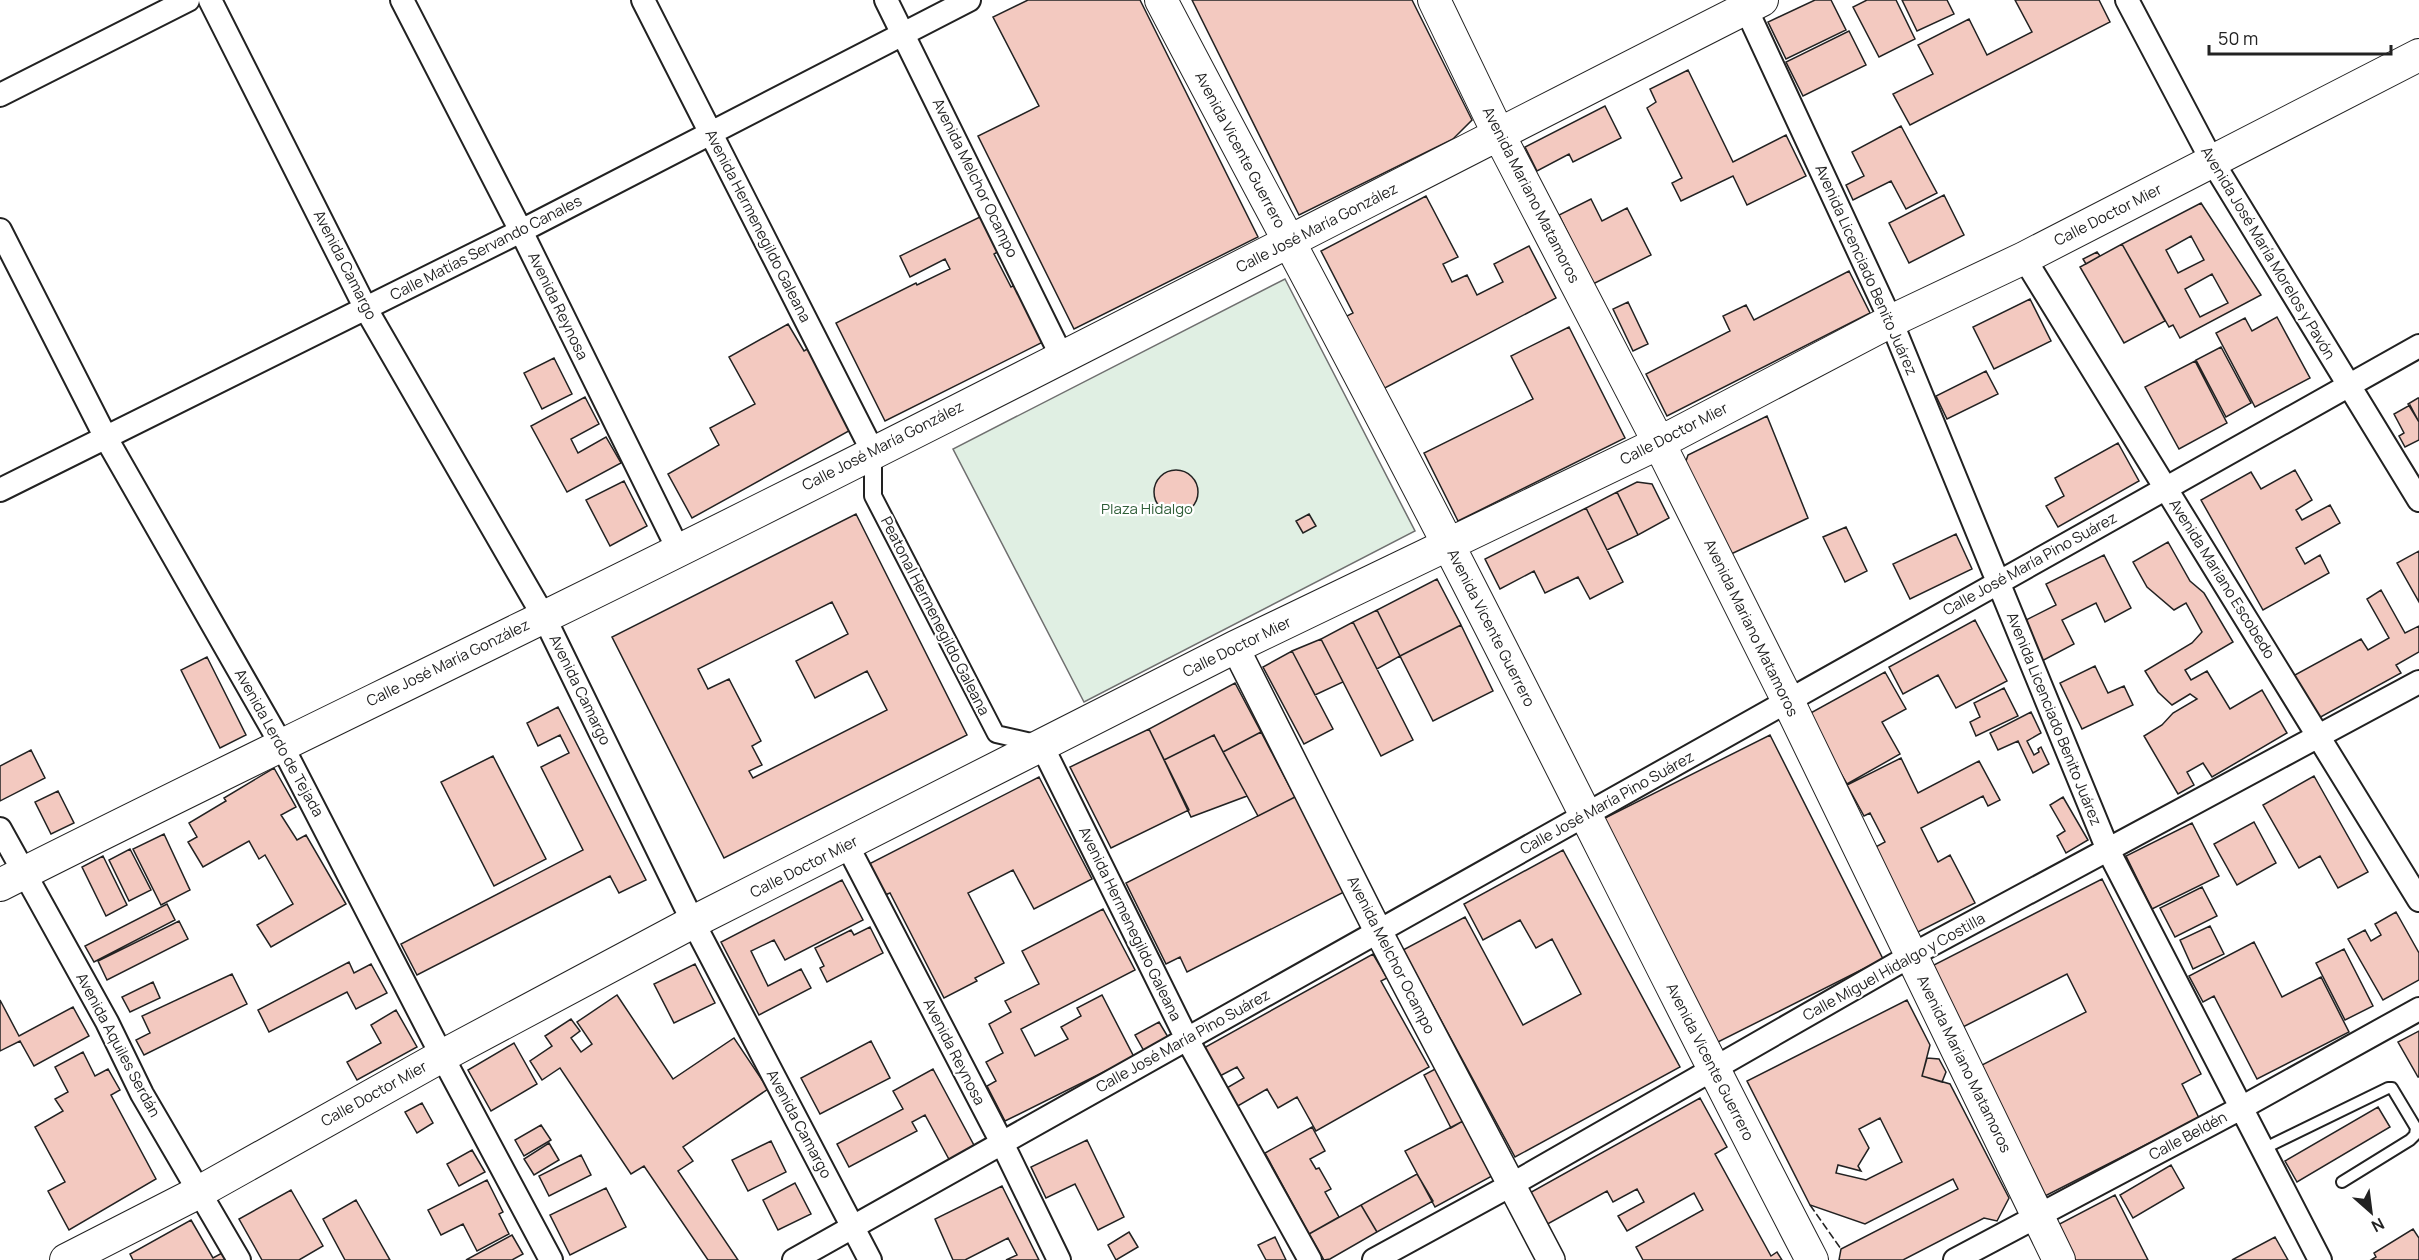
<svg xmlns="http://www.w3.org/2000/svg" width="2419" height="1260" font-family="Manrope,sans-serif">
<style>
.green{fill:#e0efe3;stroke:#6f6f6f;stroke-width:1.5}
.building{fill:#f3c9c0;stroke:#222;stroke-width:1.5;fill-rule:evenodd}
.lines{fill:none;stroke-linecap:round;stroke-linejoin:round}
.service-casing{stroke:#222;stroke-width:14}
.pedestrian-casing{stroke:#222;stroke-width:20}
.minor-casing{stroke:#222;stroke-width:26}
.tertiary-casing{stroke:#222;stroke-width:30}
.secondary-casing{stroke:#222;stroke-width:34}
.service{stroke:#fff;stroke-width:10}
.pedestrian{stroke:#fff;stroke-width:16}
.minor{stroke:#fff;stroke-width:22}
.tertiary{stroke:#fff;stroke-width:27}
.secondary{stroke:#fff;stroke-width:32}
.fence{stroke:#222;stroke-width:1.5;stroke-dasharray:8 3;stroke-linecap:butt}
.labels{text-anchor:middle;stroke-width:4.5;stroke-linejoin:round;paint-order:stroke}
.street-label{font-size:15px;fill:#222;stroke:#fff}
.park-label{font-size:15px;fill:#2f5e38;stroke:#fff}
</style>
<rect width="100%" height="100%" fill="#fff"/>
<!-- green -->
<path class="green" d="M 1285,279 L 1415,531 L 1084,702 L 953,449 Z"/>
<!-- building -->
<path class="building" d="M 1028,0 L 1140,0 L 1258,237 L 1074,329 L 978,136 L 1039,106 L 993,17 Z
M 1192,0 L 1412,0 L 1472,120 L 1453,139 L 1299,215 Z
M 1815,0 L 1831,0 L 1846,30 L 1786,59 L 1768,22 Z
M 1867,0 L 1896,0 L 1915,39 L 1879,57 L 1853,7 Z
M 1902,0 L 1947,0 L 1954,14 L 1917,31 Z
M 2015,0 L 2099,0 L 2110,22 L 1910,125 L 1893,94 L 1933,74 L 1918,45 L 1969,19 L 1987,55 L 2032,32 Z
M 1849,31 L 1866,65 L 1803,96 L 1786,62 Z
M 1688,70 L 1733,162 L 1786,135 L 1806,176 L 1747,205 L 1733,176 L 1681,201 L 1672,183 L 1682,178 L 1647,108 L 1656,102 L 1650,89 Z
M 1605,106 L 1621,138 L 1573,162 L 1569,154 L 1537,171 L 1525,147 Z
M 1901,126 L 1937,193 L 1906,209 L 1891,181 L 1853,200 L 1846,185 L 1864,176 L 1852,152 Z
M 1944,195 L 1964,235 L 1909,263 L 1889,223 Z
M 1426,196 L 1458,257 L 1443,264 L 1452,282 L 1467,275 L 1477,295 L 1503,282 L 1494,264 L 1529,246 L 1556,298 L 1381,390 L 1343,318 L 1353,313 L 1321,251 Z
M 1591,199 L 1602,221 L 1627,208 L 1651,255 L 1593,284 L 1559,215 Z
M 2201,203 L 2261,295 L 2180,338 L 2173,325 L 2169,327 L 2122,244 ZM 2191,236 L 2204,260 L 2178,273 L 2166,250 ZM 2212,274 L 2228,303 L 2200,317 L 2185,289 Z
M 984,215 L 1001,250 L 994,254 L 1011,287 L 1019,283 L 1047,340 L 885,421 L 836,323 L 916,283 L 917,285 L 950,269 L 945,259 L 910,277 L 900,256 Z
M 2122,244 L 2165,321 L 2124,343 L 2080,267 Z
M 2097,252 L 2100,256 L 2086,264 L 2083,259 Z
M 1849,271 L 1870,313 L 1667,416 L 1646,374 L 1730,331 L 1723,316 L 1746,305 L 1754,320 Z
M 2030,299 L 2051,341 L 1994,369 L 1973,327 Z
M 1628,302 L 1648,344 L 1633,351 L 1613,309 Z
M 2277,317 L 2310,378 L 2255,407 L 2216,333 L 2245,318 L 2252,331 Z
M 788,324 L 804,351 L 811,347 L 856,427 L 692,518 L 668,474 L 719,445 L 710,428 L 755,404 L 729,357 Z
M 1569,327 L 1625,438 L 1458,521 L 1424,453 L 1533,399 L 1511,356 Z
M 2221,347 L 2251,403 L 2226,417 L 2196,360 Z
M 554,358 L 572,394 L 542,409 L 524,373 Z
M 2195,361 L 2227,423 L 2179,449 L 2145,387 Z
M 1986,371 L 1998,394 L 1947,419 L 1936,396 Z
M 585,397 L 599,424 L 571,439 L 578,453 L 606,437 L 621,463 L 567,492 L 531,426 Z
M 2418,398 L 2419,398 L 2419,422 L 2408,404 Z
M 2410,405 L 2419,422 L 2419,440 L 2405,447 L 2399,436 L 2404,433 L 2394,414 Z
M 1767,416 L 1808,518 L 1729,555 L 1684,467 L 1688,455 Z
M 2118,443 L 2139,481 L 2058,527 L 2046,506 L 2064,496 L 2055,478 Z
M1154 492a22 22 0 1 1 44 0a22 22 0 1 1-44 0Z
M 2295,470 L 2312,500 L 2296,510 L 2302,520 L 2330,505 L 2340,523 L 2296,548 L 2305,564 L 2320,555 L 2329,573 L 2263,610 L 2201,500 L 2251,472 L 2261,489 Z
M 624,481 L 647,526 L 610,546 L 586,500 Z
M 1637,482 L 1652,484 L 1669,518 L 1638,535 L 1617,492 Z
M 1617,492 L 1638,535 L 1607,550 L 1586,508 Z
M 1586,508 L 1623,582 L 1590,599 L 1578,577 L 1545,593 L 1534,571 L 1500,589 L 1485,559 Z
M 856,514 L 967,735 L 724,858 L 612,637 ZM 832,602 L 848,634 L 796,661 L 815,698 L 867,671 L 887,710 L 753,778 L 749,771 L 762,765 L 752,746 L 761,741 L 729,679 L 708,689 L 698,669 Z
M 1309,514 L 1316,526 L 1303,533 L 1296,521 Z
M 1846,527 L 1867,571 L 1845,582 L 1823,537 Z
M 1956,534 L 1972,569 L 1910,599 L 1893,564 Z
M 2168,542 L 2190,581 L 2204,593 L 2233,642 L 2185,670 L 2191,680 L 2207,671 L 2230,709 L 2262,690 L 2287,733 L 2212,777 L 2203,763 L 2187,772 L 2194,785 L 2178,794 L 2144,736 L 2162,725 L 2173,713 L 2197,699 L 2190,694 L 2172,705 L 2158,692 L 2145,671 L 2192,643 L 2202,632 L 2186,603 L 2174,610 L 2147,587 L 2133,562 Z
M 2419,551 L 2419,602 L 2397,563 Z
M 2104,555 L 2131,608 L 2105,622 L 2096,603 L 2062,620 L 2074,644 L 2040,662 L 2020,623 L 2056,605 L 2046,584 Z
M 1437,579 L 1461,625 L 1400,656 L 1377,610 Z
M 2381,590 L 2405,633 L 2419,626 L 2419,652 L 2396,665 L 2401,673 L 2317,719 L 2293,676 L 2361,639 L 2368,650 L 2389,638 L 2367,599 Z
M 1377,610 L 1400,656 L 1377,669 L 1353,622 Z
M 1975,620 L 2007,681 L 1956,708 L 1938,675 L 1903,694 L 1889,667 Z
M 1353,622 L 1413,740 L 1381,756 L 1321,639 Z
M 1461,625 L 1493,691 L 1433,721 L 1400,656 Z
M 1321,639 L 1343,682 L 1315,695 L 1292,651 Z
M 1292,651 L 1333,729 L 1304,744 L 1263,667 Z
M 207,657 L 246,735 L 220,748 L 181,670 Z
M 2095,666 L 2108,693 L 2124,686 L 2133,705 L 2082,729 L 2060,683 Z
M 1885,672 L 1906,709 L 1882,722 L 1900,754 L 1847,784 L 1807,715 Z
M 1235,683 L 1261,732 L 1223,752 L 1214,735 L 1164,760 L 1149,729 Z
M 2004,688 L 2018,716 L 1976,736 L 1970,722 L 1980,717 L 1974,703 Z
M 558,707 L 646,880 L 619,893 L 610,876 L 417,975 L 401,944 L 583,850 L 541,767 L 569,753 L 560,735 L 538,746 L 527,723 Z
M 2031,712 L 2041,733 L 2027,741 L 2034,755 L 2039,752 L 2038,749 L 2041,747 L 2049,764 L 2033,773 L 2018,741 L 1998,750 L 1990,733 Z
M 1149,729 L 1189,810 L 1111,848 L 1070,767 Z
M 1261,732 L 1295,797 L 1258,816 L 1223,752 Z
M 1214,735 L 1247,796 L 1191,817 L 1164,760 Z
M 1770,735 L 1883,959 L 1716,1043 L 1603,819 Z
M 31,750 L 45,778 L 0,801 L 0,766 Z
M 493,756 L 546,859 L 494,886 L 441,782 Z
M 1901,758 L 1918,793 L 1979,761 L 2000,800 L 1988,806 L 1983,796 L 1921,828 L 1938,862 L 1950,855 L 1975,903 L 1914,934 L 1870,850 L 1885,842 L 1870,813 L 1864,816 L 1847,785 Z
M 274,768 L 296,807 L 281,815 L 297,840 L 306,835 L 346,904 L 271,947 L 257,925 L 293,904 L 265,855 L 259,859 L 249,841 L 203,867 L 188,842 L 197,837 L 189,823 L 226,801 L 224,798 Z
M 2314,776 L 2368,872 L 2338,888 L 2320,856 L 2299,868 L 2263,805 Z
M 1039,777 L 1092,879 L 1034,909 L 1013,870 L 968,893 L 1004,963 L 975,978 L 977,981 L 944,998 L 890,893 L 885,895 L 869,864 Z
M 58,791 L 74,823 L 51,834 L 35,802 Z
M 1297,796 L 1346,891 L 1187,972 L 1180,957 L 1166,964 L 1126,883 Z
M 2063,797 L 2088,840 L 2066,853 L 2057,836 L 2065,831 L 2050,805 Z
M 2254,822 L 2276,863 L 2237,885 L 2214,844 Z
M 2192,823 L 2219,876 L 2152,909 L 2126,856 Z
M 164,834 L 190,890 L 161,905 L 133,849 Z
M 130,849 L 151,890 L 129,901 L 109,860 Z
M 1563,850 L 1680,1067 L 1515,1157 L 1403,950 L 1465,917 L 1523,1025 L 1581,994 L 1552,939 L 1536,948 L 1520,920 L 1483,940 L 1464,904 Z
M 103,856 L 127,905 L 106,916 L 82,867 Z
M 2102,879 L 2201,1074 L 2182,1084 L 2199,1118 L 2045,1196 L 1978,1067 L 2086,1012 L 2067,974 L 1961,1028 L 1930,967 Z
M 842,880 L 863,920 L 785,960 L 774,940 L 751,951 L 768,986 L 801,969 L 811,988 L 759,1015 L 721,942 Z
M 2202,887 L 2217,916 L 2175,937 L 2160,908 Z
M 167,904 L 175,920 L 94,962 L 85,946 Z
M 1103,909 L 1135,970 L 1021,1029 L 1035,1056 L 1068,1039 L 1061,1027 L 1081,1016 L 1077,1008 L 1102,995 L 1134,1057 L 1005,1121 L 987,1086 L 996,1081 L 986,1062 L 1003,1053 L 989,1024 L 1011,1012 L 1005,1001 L 1039,984 L 1022,951 Z
M 2396,912 L 2419,953 L 2419,980 L 2383,1000 L 2348,939 L 2365,930 L 2371,941 L 2381,935 L 2375,924 Z
M 179,921 L 188,939 L 107,980 L 98,961 Z
M 2210,926 L 2224,954 L 2193,969 L 2180,940 Z
M 870,927 L 883,953 L 827,982 L 820,968 L 824,966 L 815,948 L 851,930 L 854,935 Z
M 2254,942 L 2282,997 L 2321,977 L 2349,1032 L 2257,1079 L 2214,996 L 2203,1002 L 2189,976 Z
M 2344,949 L 2373,1006 L 2345,1020 L 2316,963 Z
M 1373,954 L 1387,978 L 1381,981 L 1429,1067 L 1316,1131 L 1297,1097 L 1278,1108 L 1267,1089 L 1236,1107 L 1225,1089 L 1244,1078 L 1237,1067 L 1218,1077 L 1202,1049 Z
M 349,962 L 354,973 L 371,964 L 387,993 L 356,1009 L 347,992 L 269,1032 L 258,1010 Z
M 695,964 L 715,1003 L 674,1023 L 654,984 Z
M 232,974 L 247,1004 L 144,1055 L 136,1040 L 150,1033 L 142,1016 Z
M 153,982 L 160,998 L 130,1012 L 122,997 Z
M 617,995 L 673,1079 L 734,1038 L 768,1089 L 683,1147 L 693,1161 L 678,1171 L 738,1260 L 708,1260 L 644,1166 L 631,1174 L 560,1068 L 542,1080 L 530,1061 L 552,1046 L 545,1036 L 571,1019 L 580,1031 L 571,1038 L 581,1052 L 592,1044 L 577,1022 Z
M 0,1000 L 19,1036 L 73,1007 L 89,1036 L 34,1066 L 20,1041 L 0,1051 Z
M 1907,1000 L 1930,1045 L 1922,1076 L 1950,1084 L 2009,1198 L 1997,1221 L 1984,1218 L 1903,1260 L 1839,1260 L 1841,1249 L 1958,1189 L 1953,1179 L 1865,1224 L 1810,1205 L 1747,1081 ZM 1880,1118 L 1902,1162 L 1866,1180 L 1836,1173 L 1838,1165 L 1861,1171 L 1858,1166 L 1869,1148 L 1859,1129 Z
M 396,1010 L 417,1047 L 357,1080 L 347,1062 L 381,1043 L 371,1025 Z
M 1159,1022 L 1168,1037 L 1144,1051 L 1135,1035 Z
M 2419,1031 L 2419,1077 L 2418,1077 L 2398,1042 Z
M 871,1041 L 890,1078 L 820,1114 L 801,1078 Z
M 514,1043 L 537,1084 L 491,1111 L 468,1070 Z
M 83,1052 L 95,1076 L 108,1069 L 120,1090 L 111,1095 L 156,1179 L 69,1230 L 48,1191 L 65,1182 L 35,1127 L 63,1111 L 55,1099 L 68,1092 L 55,1067 Z
M 1927,1058 L 1939,1059 L 1946,1072 L 1942,1082 L 1922,1076 Z
M 1437,1068 L 1463,1121 L 1451,1128 L 1424,1075 Z
M 933,1069 L 976,1149 L 951,1163 L 925,1115 L 912,1122 L 917,1131 L 849,1167 L 837,1144 L 903,1109 L 893,1091 Z
M 1700,1098 L 1727,1147 L 1715,1154 L 1771,1256 L 1777,1252 L 1782,1260 L 1643,1260 L 1636,1247 L 1703,1210 L 1694,1193 L 1627,1231 L 1618,1216 L 1644,1202 L 1637,1189 L 1613,1202 L 1607,1191 L 1544,1226 L 1526,1195 Z
M 422,1103 L 433,1123 L 417,1133 L 405,1112 Z
M 2378,1107 L 2390,1127 L 2297,1182 L 2285,1161 Z
M 1463,1121 L 1492,1176 L 1435,1207 L 1405,1151 Z
M 541,1125 L 551,1140 L 524,1156 L 515,1140 Z
M 1312,1127 L 1325,1151 L 1310,1159 L 1316,1169 L 1319,1168 L 1331,1189 L 1325,1192 L 1339,1217 L 1309,1234 L 1265,1153 Z
M 1087,1140 L 1124,1217 L 1098,1230 L 1075,1184 L 1046,1198 L 1031,1167 Z
M 771,1141 L 786,1172 L 748,1191 L 732,1160 Z
M 549,1143 L 559,1160 L 534,1175 L 524,1159 Z
M 472,1150 L 485,1172 L 459,1186 L 447,1164 Z
M 581,1155 L 591,1175 L 549,1196 L 539,1176 Z
M 2171,1165 L 2184,1188 L 2133,1218 L 2120,1195 Z
M 1417,1174 L 1433,1201 L 1377,1232 L 1361,1205 Z
M 487,1180 L 503,1212 L 499,1214 L 509,1234 L 477,1251 L 463,1224 L 441,1235 L 428,1210 Z
M 795,1183 L 811,1214 L 778,1230 L 763,1200 Z
M 1002,1186 L 1039,1260 L 1006,1260 L 1017,1255 L 1008,1238 L 965,1260 L 953,1260 L 935,1219 Z
M 606,1188 L 626,1227 L 570,1255 L 550,1215 Z
M 291,1190 L 323,1246 L 299,1260 L 262,1260 L 239,1219 Z
M 2115,1195 L 2148,1260 L 2063,1260 L 2048,1230 Z
M 356,1200 L 390,1260 L 345,1260 L 323,1219 Z
M 1361,1205 L 1377,1232 L 1330,1259 L 1324,1260 L 1309,1234 Z
M 191,1220 L 213,1258 L 222,1253 L 226,1260 L 133,1260 L 130,1254 Z
M 2413,1229 L 2419,1238 L 2419,1260 L 2371,1260 L 2376,1257 L 2374,1253 Z
M 1129,1232 L 1138,1247 L 1116,1260 L 1108,1245 Z
M 512,1235 L 523,1254 L 512,1260 L 466,1260 Z
M 1275,1237 L 1286,1260 L 1266,1260 L 1258,1245 Z
M 2275,1237 L 2288,1260 L 2232,1260 Z"/>
<g class="lines">
<!-- service casing -->
<g class="service-casing">
<path id="service" d="M 2263,1149 L 2388,1088 L 2392,1088 L 2416,1128 L 2415,1135 L 2410,1140 L 2342,1182"/>
</g>
<!-- pedestrian casing -->
<g class="pedestrian-casing">
<path id="pedestrian" d="M 873,452 L 873,496 L 996,734 L 1040,744"/>
</g>
<!-- minor casing -->
<g class="minor-casing">
<path id="minor" d="M 210,0 L 366,309 L 544,617 L 693,922 L 870,1260
M 402,0 L 521,231 L 678,549
M 643,0 L 873,452
M 886,0 L 1062,357
M 1742,0 L 1891,321 L 2108,850 L 2320,1260
M 2127,0 L 2212,161 L 2419,500
M 0,95 L 188,0
M 0,230 L 106,438 L 281,744 L 442,1056 L 551,1260
M 2024,258 L 2419,900
M 0,490 L 521,231 L 969,0
M 1041,744 L 1187,1039 L 1310,1260
M 0,829 L 107,1022 L 142,1094 L 239,1260
M 847,845 L 1002,1143 L 1059,1260
M 794,1260 L 2419,346
M 1374,1260 L 1511,1185 L 1912,955 L 2419,682
M 1955,1260 L 2241,1108 L 2419,1009"/>
</g>
<!-- tertiary casing -->
<g class="tertiary-casing">
<path id="tertiary" d="M 1235,647 L 1378,931 L 1551,1260"/>
</g>
<!-- secondary casing -->
<g class="secondary-casing">
<path id="secondary" d="M 1161,0 C 1257,183 1356,365 1450,548 C 1572,785 1689,1024 1812,1260
M 1434,0 L 1499,135 L 1659,443 L 1788,701 L 2059,1260
M 0,885 C 180,794 361,707 542,618 C 952,417 1356,206 1762,0
M 66,1260 L 199,1192 L 442,1056 L 693,922 L 1235,647 L 1659,443 L 1891,321 L 2024,258 L 2419,55"/>
</g>
<!-- service -->
<use href="#service" class="service"/>
<!-- pedestrian -->
<use href="#pedestrian" class="pedestrian"/>
<!-- minor -->
<use href="#minor" class="minor"/>
<!-- tertiary -->
<use href="#tertiary" class="tertiary"/>
<!-- secondary -->
<use href="#secondary" class="secondary"/>
<!-- fence -->
<path class="fence" d="M 1810,1205 L 1841,1249"/>
</g>
<g class="labels">
<!-- street labels -->
<g class="street-label">
<text transform="translate(1240 150) rotate(62)" y="5">Avenida Vicente Guerrero</text>
<text transform="translate(975 178) rotate(64)" y="5">Avenida Melchor Ocampo</text>
<text transform="translate(1531 195) rotate(63)" y="5">Avenida Mariano Matamoros</text>
<text transform="translate(2108 215) rotate(-27)" y="5">Calle Doctor Mier</text>
<text transform="translate(758 226) rotate(63)" y="5">Avenida Hermenegildo Galeana</text>
<text transform="translate(1317 228) rotate(-27)" y="5">Calle José María González</text>
<text transform="translate(486 248) rotate(-27)" y="5">Calle Matías Servando Canales</text>
<text transform="translate(2268 253) rotate(59)" y="5">Avenida José María Morelos y Pavón</text>
<text transform="translate(345 265) rotate(63)" y="5">Avenida Camargo</text>
<text transform="translate(1866 270) rotate(66)" y="5">Avenida Licenciado Benito Juárez</text>
<text transform="translate(558 306) rotate(64)" y="5">Avenida Reynosa</text>
<text transform="translate(1674 434) rotate(-27)" y="5">Calle Doctor Mier</text>
<text transform="translate(883 446) rotate(-27)" y="5">Calle José María González</text>
<text transform="translate(2030 564) rotate(-29)" y="5">Calle José María Pino Suárez</text>
<text transform="translate(2222 579) rotate(58)" y="5">Avenida Mariano Escobedo</text>
<text transform="translate(935 616) rotate(63)" y="5">Peatonal Hermenegildo Galeana</text>
<text transform="translate(1491 628) rotate(63)" y="5">Avenida Vicente Guerrero</text>
<text transform="translate(1751 628) rotate(64)" y="5">Avenida Mariano Matamoros</text>
<text transform="translate(1237 647) rotate(-26)" y="5">Calle Doctor Mier</text>
<text transform="translate(448 663) rotate(-26)" y="5">Calle José María González</text>
<text transform="translate(580 690) rotate(64)" y="5">Avenida Camargo</text>
<text transform="translate(2054 719) rotate(68)" y="5">Avenida Licenciado Benito Juárez</text>
<text transform="translate(279 743) rotate(61)" y="5">Avenida Lerdo de Tejada</text>
<text transform="translate(1607 803) rotate(-29)" y="5">Calle José María Pino Suárez</text>
<text transform="translate(804 867) rotate(-27)" y="5">Calle Doctor Mier</text>
<text transform="translate(1130 924) rotate(64)" y="5">Avenida Hermenegildo Galeana</text>
<text transform="translate(1391 955) rotate(63)" y="5">Avenida Melchor Ocampo</text>
<text transform="translate(1894 967) rotate(-29)" y="5">Calle Miguel Hidalgo y Costilla</text>
<text transform="translate(1183 1041) rotate(-29)" y="5">Calle José María Pino Suárez</text>
<text transform="translate(118 1045) rotate(62)" y="5">Avenida Aquiles Serdán</text>
<text transform="translate(954 1052) rotate(63)" y="5">Avenida Reynosa</text>
<text transform="translate(1710 1062) rotate(63)" y="5">Avenida Vicente Guerrero</text>
<text transform="translate(1964 1064) rotate(64)" y="5">Avenida Mariano Matamoros</text>
<text transform="translate(374 1094) rotate(-29)" y="5">Calle Doctor Mier</text>
<text transform="translate(799 1124) rotate(62)" y="5">Avenida Camargo</text>
<text transform="translate(2188 1136) rotate(-28)" y="5">Calle Beldén</text>
</g>
<!-- park labels -->
<g class="park-label">
<text x="1147" y="514">Plaza Hidalgo</text>
</g>
</g>
<!-- north arrow -->
<g transform="translate(2371 1212) rotate(152)" stroke="#ffffff" stroke-width="4.5" paint-order="stroke">
<path d="M0-4.5L10 22L0 15L-10 22Z" fill="#222222"/>
<text y="-9" font-size="16" font-weight="bold" text-anchor="middle" fill="#222222">N</text>
</g>
<!-- scale -->
<path d="M2209 45v9h182v-9" fill="none" stroke="#222222" stroke-width="3"/>
<text x="2218" y="45" font-size="18" fill="#222222" stroke="#ffffff" stroke-width="4.5" paint-order="stroke">50 m</text>
</svg>
